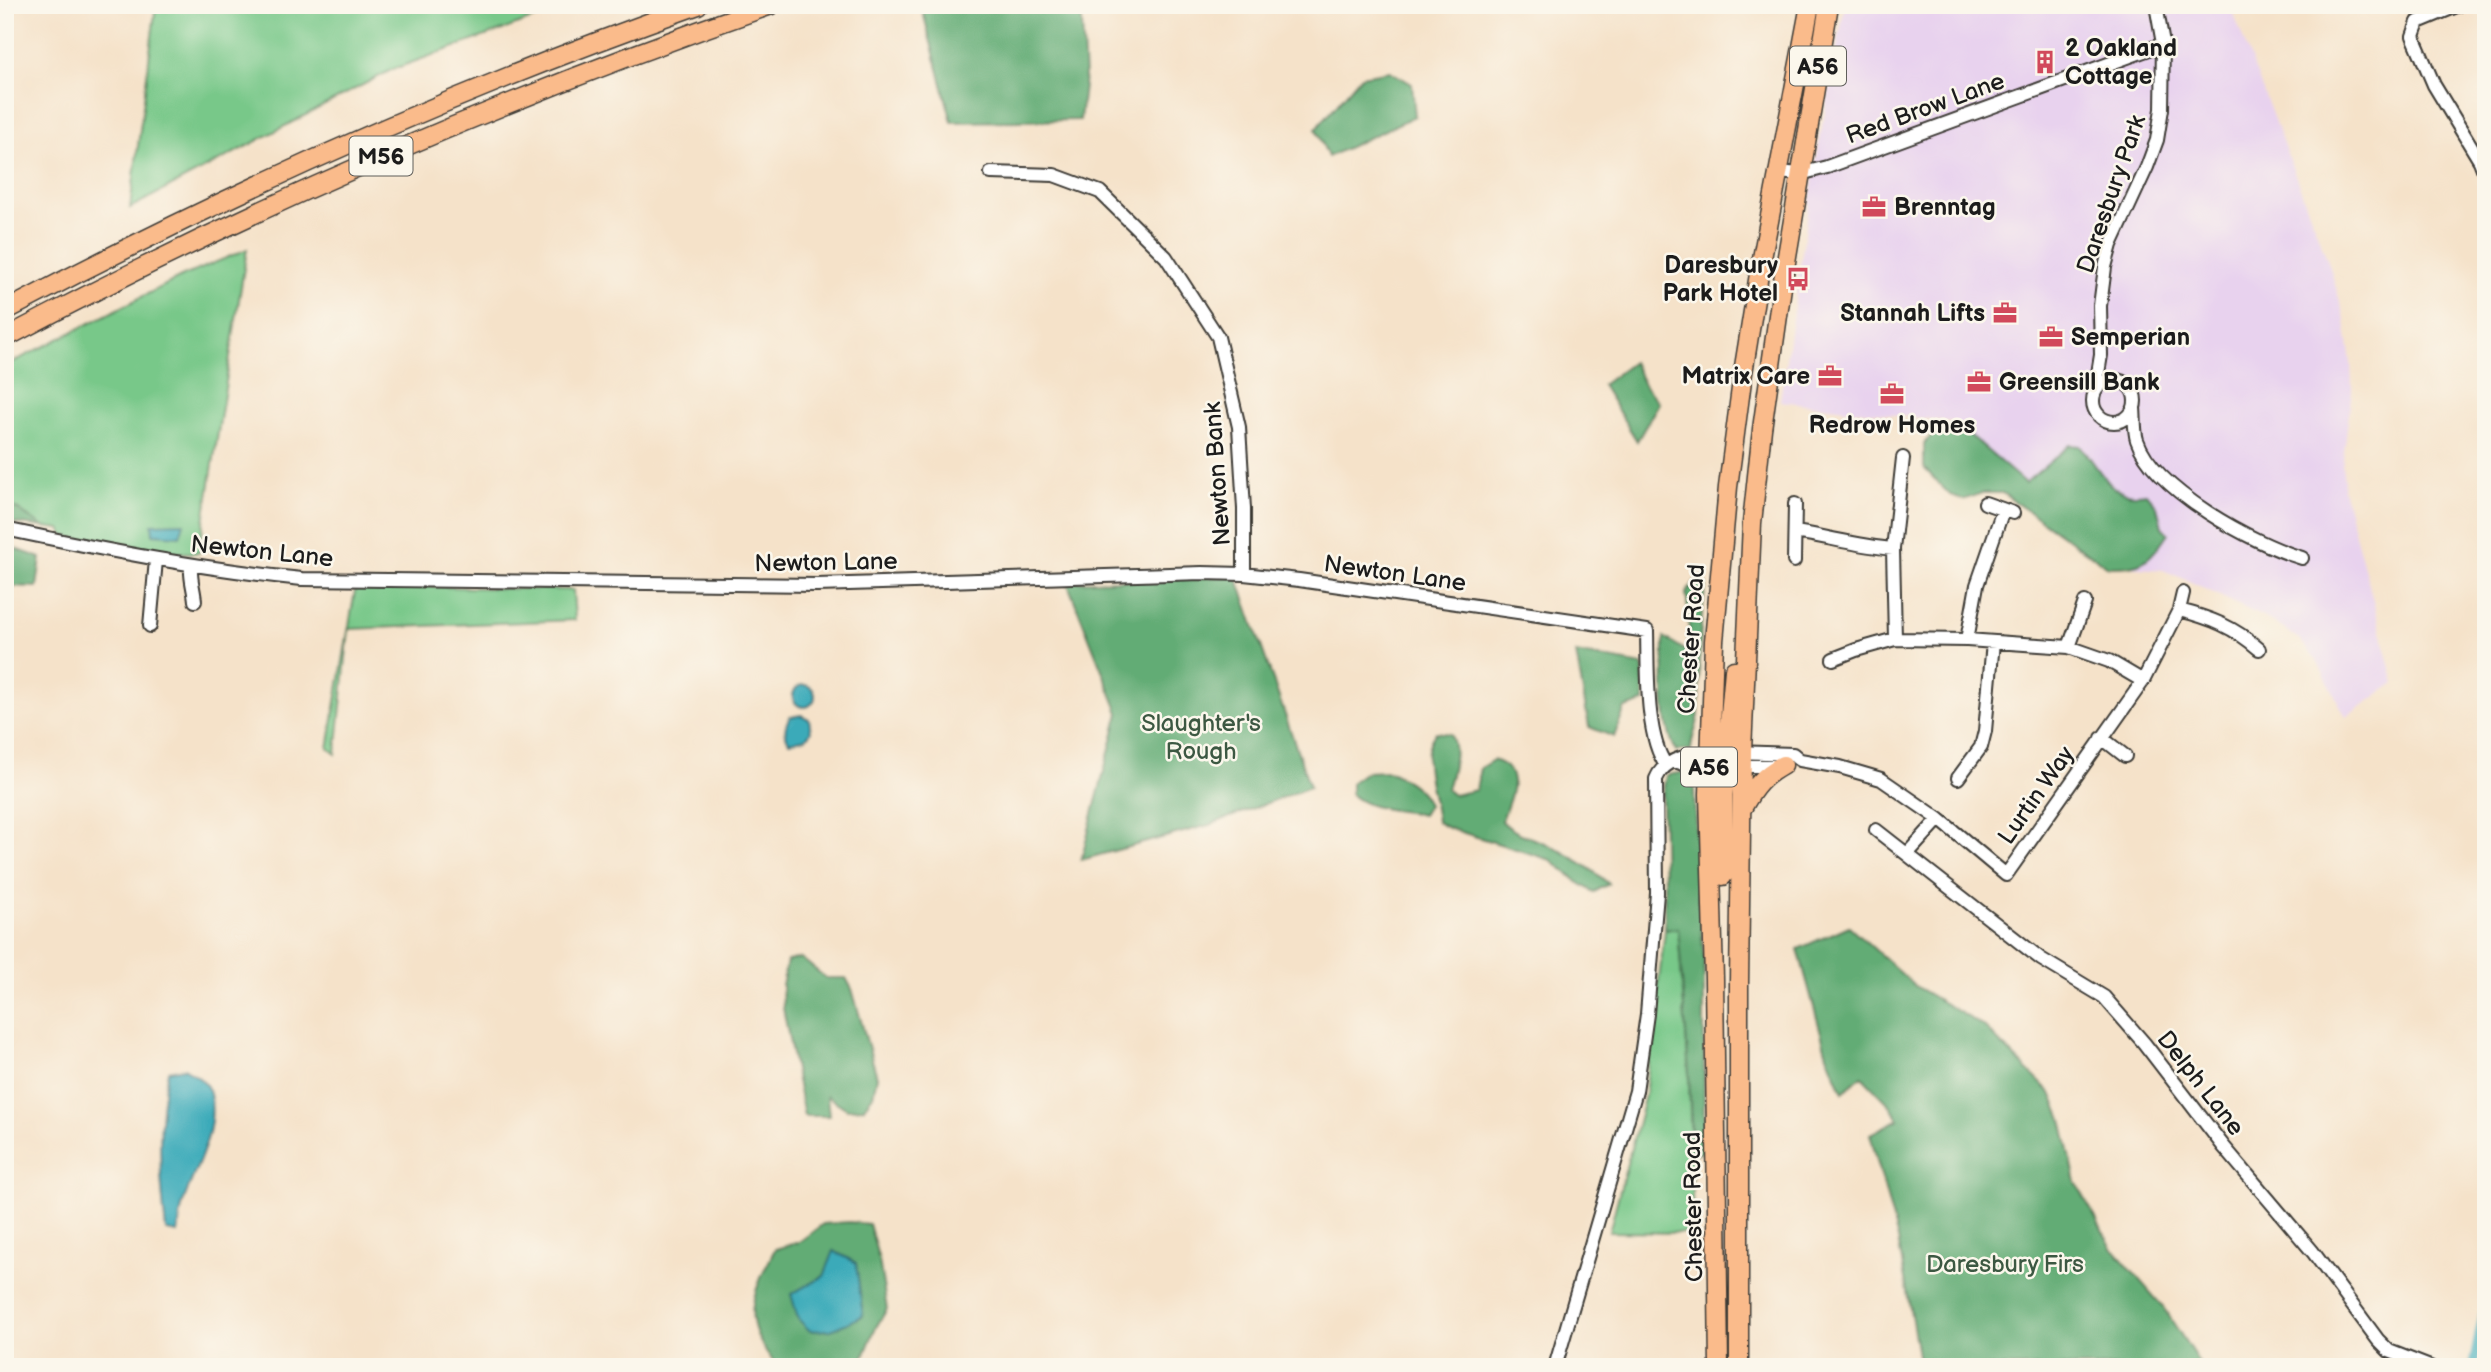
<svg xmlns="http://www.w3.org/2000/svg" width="2491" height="1372" font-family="'Balsamiq Sans',sans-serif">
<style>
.built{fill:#e8d2ee}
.green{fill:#78c889;stroke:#4a7252;stroke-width:2}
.forest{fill:#62ac75;stroke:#3f6448;stroke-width:2}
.water{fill:#3baab9;stroke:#2c636a;stroke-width:2}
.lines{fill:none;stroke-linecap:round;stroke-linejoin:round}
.canal{stroke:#3baab9;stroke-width:10}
.minor-casing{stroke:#3d3a36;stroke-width:16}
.highway-casing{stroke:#3d3a36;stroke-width:21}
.minor{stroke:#fff;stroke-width:12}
.highway{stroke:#fabb8b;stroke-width:18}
.labels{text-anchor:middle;stroke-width:5;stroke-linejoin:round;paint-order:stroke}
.shield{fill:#fbf7ec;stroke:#5f5e5a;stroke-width:2}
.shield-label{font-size:23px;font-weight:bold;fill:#1c1c1c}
.poi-label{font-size:24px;font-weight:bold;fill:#1c1c1c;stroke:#fbf7ec;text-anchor:start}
.street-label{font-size:24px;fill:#1c1c1c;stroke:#fbf7ec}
.park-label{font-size:24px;fill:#3c5842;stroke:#fbf7ec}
</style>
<rect width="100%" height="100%" fill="#fbf7ec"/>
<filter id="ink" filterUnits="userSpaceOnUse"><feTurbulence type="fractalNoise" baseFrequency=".0143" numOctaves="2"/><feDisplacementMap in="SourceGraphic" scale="14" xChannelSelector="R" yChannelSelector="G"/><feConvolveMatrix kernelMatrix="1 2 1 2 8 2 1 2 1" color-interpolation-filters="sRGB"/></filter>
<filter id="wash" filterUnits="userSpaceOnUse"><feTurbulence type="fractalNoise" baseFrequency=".00686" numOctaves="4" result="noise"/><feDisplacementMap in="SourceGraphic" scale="28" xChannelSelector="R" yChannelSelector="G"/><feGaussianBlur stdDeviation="1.57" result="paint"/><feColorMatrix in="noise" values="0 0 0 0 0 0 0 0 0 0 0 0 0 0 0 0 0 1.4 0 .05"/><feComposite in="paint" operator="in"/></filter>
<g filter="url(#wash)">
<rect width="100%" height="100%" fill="#f5e2c9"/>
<!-- built -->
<path class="built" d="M 1845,5 L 2244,5 L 2233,12 L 2329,264 L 2344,315 L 2351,362 L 2352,390 L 2342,466 L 2344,480 L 2343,489 L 2395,683 L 2346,717 L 2316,659 L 2299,639 L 2273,622 L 2187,580 L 2163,570 L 2138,568 L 2116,562 L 2070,530 L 2024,482 L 1954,422 L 1780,401 L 1814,172 Z"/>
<!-- green -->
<path class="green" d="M 156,5 L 572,5 L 391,70 L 130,208 Z
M 247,249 L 199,553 L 134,552 L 65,536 L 60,529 L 43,527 L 5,502 L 5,366 L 181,277 Z
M 356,585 L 573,590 L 575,620 L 349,629 L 336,754 L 328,748 Z
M 1678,927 L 1689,1074 L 1693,1233 L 1609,1232 L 1645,1095 L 1665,930 Z"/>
<!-- forest -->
<path class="forest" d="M 921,5 L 1081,5 L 1085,77 L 1080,120 L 952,122 Z
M 1390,71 L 1412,84 L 1415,116 L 1328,157 L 1316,129 L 1361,76 Z
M 1633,362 L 1644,385 L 1659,403 L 1637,441 L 1602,385 Z
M 1938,430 L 1968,434 L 2025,483 L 2070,445 L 2080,446 C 2103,470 2107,500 2146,493 L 2157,506 L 2162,527 L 2168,533 C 2149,561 2144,568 2108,567 L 2002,493 L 1982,493 L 1963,500 L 1950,495 L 1924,468 L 1924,443 Z
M 5,502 L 8,503 L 43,527 L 5,522 Z
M 5,545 L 41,558 L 37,587 L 5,586 Z
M 1237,576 L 1310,787 L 1209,825 L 1081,860 L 1119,713 L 1067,582 Z
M 1697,579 L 1706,584 C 1699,627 1699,671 1699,714 C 1698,727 1691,737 1691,750 L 1676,751 C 1660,721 1664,671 1664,637 L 1688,652 L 1689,617 L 1686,593 Z
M 1576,653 L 1643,665 L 1644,702 L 1625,708 L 1614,737 L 1589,727 Z
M 1436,732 L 1450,734 C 1460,751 1451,772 1447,790 L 1453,795 L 1476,790 L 1480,768 L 1493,760 C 1527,772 1509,797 1502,821 C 1514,834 1531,837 1547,844 C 1569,854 1591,868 1609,884 L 1594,892 L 1579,883 L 1551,860 L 1448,828 L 1437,822 C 1435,794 1416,757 1436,732 Z
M 1388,771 C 1404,778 1423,789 1428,805 L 1422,815 C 1399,809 1369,811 1351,794 L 1351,783 L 1366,772 Z
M 1684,772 L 1694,788 L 1698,898 L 1704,958 L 1704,1152 L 1692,1154 L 1689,1074 L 1678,928 L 1665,930 L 1662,796 L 1666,775 Z
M 1849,926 L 1915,986 L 1983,1026 L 2051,1093 L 2062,1119 L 2076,1182 L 2112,1248 L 2163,1307 L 2202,1367 L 1920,1367 L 1898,1239 L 1870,1134 L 1899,1119 L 1890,1105 L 1862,1076 L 1843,1092 L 1827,1055 L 1798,949 Z
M 801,958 L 826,978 L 846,978 L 852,989 L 877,1077 L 873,1095 L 863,1108 L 847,1109 L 827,1096 L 829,1116 L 804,1116 L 783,1008 L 782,985 L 787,961 Z
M 849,1222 L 869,1224 L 879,1260 L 887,1309 L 875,1329 L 860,1367 L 778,1367 C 739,1321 750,1298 775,1249 L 799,1242 L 823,1224 Z"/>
<!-- water -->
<path class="water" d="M 184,523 L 180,536 L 153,534 L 152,524 Z
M793 696a11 11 0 1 1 22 0a11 11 0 1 1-22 0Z
M 801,715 L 809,719 L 811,732 L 806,738 L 789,742 C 784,733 784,726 790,717 Z
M 184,1068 C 194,1074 208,1082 210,1094 C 218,1132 195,1167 184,1200 C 180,1210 180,1222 178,1233 L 166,1231 C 160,1180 156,1122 168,1071 Z
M 834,1251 L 856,1263 L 863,1316 L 831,1330 L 810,1331 L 798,1319 L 791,1294 L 824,1276 Z"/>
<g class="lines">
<!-- canal -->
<path class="canal" d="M 2473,1367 L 2486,1303"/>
</g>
</g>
<g filter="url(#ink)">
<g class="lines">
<!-- minor casing -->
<g class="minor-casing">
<path id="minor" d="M 2459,5 L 2418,22 L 2413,36 L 2434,85 L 2480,161 L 2486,176
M 1778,172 L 1800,174 L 1827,167 L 2163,44
M 991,173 L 1054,175 L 1100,192 L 1166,257 L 1218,337 L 1239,427 L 1244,509 L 1244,574
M2093 401a21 21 0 1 1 42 0a21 21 0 1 1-42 0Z
M 2095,392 L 2101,355 L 2100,306 L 2105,267 L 2111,245 L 2147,167 L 2157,140 L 2162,109 L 2163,44 L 2156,5
M 2134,408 C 2135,418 2134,431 2137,440 C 2154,490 2254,544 2302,558
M 1985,503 L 2013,513
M 5,529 C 104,550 202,569 302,579 L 817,585 L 1202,573 L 1244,574 L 1299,580 L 1647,631 C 1648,668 1645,736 1666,765
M 1795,532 C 1828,537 1859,546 1893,549
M 1794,561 L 1795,504
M 191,566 C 190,580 194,588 195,601
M 2179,610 C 2211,618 2234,627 2259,649
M 150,626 L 156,560
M 1895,639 L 1893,549 L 1903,458
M 1967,640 L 1977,585 L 2003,510
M 2069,647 L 2085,602
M 1833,659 L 1856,650 L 1895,639 L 1967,640 L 2069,647 L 2109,661 L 2143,681
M 2102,738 L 2125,756
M 1735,752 L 1793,754 L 1800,760 L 1840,767 L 1881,779 L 1939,819 L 2006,875 L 2143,681 L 2179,610 L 2183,593
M 1675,761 L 1683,764 L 1716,766
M 1734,766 L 1779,766
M 1958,778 L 1981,747 L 1985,731 L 1993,642
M 1876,830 L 2041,959 L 2104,997 L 2144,1043 L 2224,1147 L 2313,1252 L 2378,1340 L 2389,1351 L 2430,1367
M 1908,853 L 1939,819
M 1555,1367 L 1636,1091 L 1647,1014 L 1657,893 L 1656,779 C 1665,756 1695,754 1717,753"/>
</g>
<!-- highway casing -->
<g class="highway-casing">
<path id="highway" d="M 5,311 C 228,193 460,89 698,5
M 5,338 C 251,207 507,97 771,5
M 1743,807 C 1754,787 1763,776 1783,765
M 1723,876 L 1723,795 L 1734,670
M 1719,1367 L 1714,979 L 1709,794 L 1714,641 L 1728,487 L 1743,373 L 1759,274 L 1810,5
M 1739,1367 L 1739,984 L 1742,751 L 1752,523 L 1762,429 L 1783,280 L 1829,5"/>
</g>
<!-- minor -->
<use href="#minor" class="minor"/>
<!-- highway -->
<use href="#highway" class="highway"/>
</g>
</g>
<!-- icons -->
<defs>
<g id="building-bare" transform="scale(1.89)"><path d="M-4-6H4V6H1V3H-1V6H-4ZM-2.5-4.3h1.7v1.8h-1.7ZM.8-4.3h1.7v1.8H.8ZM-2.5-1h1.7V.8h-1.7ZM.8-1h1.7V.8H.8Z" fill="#d1495b" stroke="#fbf7ec" stroke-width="2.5" paint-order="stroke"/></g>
<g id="office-bare" transform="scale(1.89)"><path d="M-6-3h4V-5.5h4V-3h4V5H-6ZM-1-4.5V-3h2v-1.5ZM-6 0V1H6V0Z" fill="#d1495b" stroke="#fbf7ec" stroke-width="2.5" paint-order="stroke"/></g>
<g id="bus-bare" transform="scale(1.89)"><path d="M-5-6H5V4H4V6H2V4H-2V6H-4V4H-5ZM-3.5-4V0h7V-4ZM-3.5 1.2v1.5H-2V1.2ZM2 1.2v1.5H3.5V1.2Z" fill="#d1495b" stroke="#fbf7ec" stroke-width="2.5" paint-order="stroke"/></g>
</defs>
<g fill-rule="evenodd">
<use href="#building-bare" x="2045" y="62"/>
<use href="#office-bare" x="1874" y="207"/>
<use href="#bus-bare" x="1798" y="279"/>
<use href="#office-bare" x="2005" y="313"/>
<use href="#office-bare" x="2051" y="337"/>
<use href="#office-bare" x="1830" y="376"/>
<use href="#office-bare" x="1979" y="382"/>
<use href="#office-bare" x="1892" y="394"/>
</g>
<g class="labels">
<!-- shield labels -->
<g class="shield">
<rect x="1790" y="46.5" width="56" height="39" rx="5"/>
<rect x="349.5" y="136.5" width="63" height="39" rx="5"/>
<rect x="1681" y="747.5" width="56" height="39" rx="5"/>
</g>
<g class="shield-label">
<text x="1818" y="74">A56</text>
<text x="381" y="164">M56</text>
<text x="1709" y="775">A56</text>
</g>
<!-- poi labels -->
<g class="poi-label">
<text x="2065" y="56">2 Oakland<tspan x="2065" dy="28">Cottage</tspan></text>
<text x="1894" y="215">Brenntag</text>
<text x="1778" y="273" text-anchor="end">Daresbury<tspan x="1778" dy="28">Park Hotel</tspan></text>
<text x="1985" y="321" text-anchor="end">Stannah Lifts</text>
<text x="2071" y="345">Semperian</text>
<text x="1810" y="384" text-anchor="end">Matrix Care</text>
<text x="1999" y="390">Greensill Bank</text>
<text x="1892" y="433" text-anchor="middle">Redrow Homes</text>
</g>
<!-- street labels -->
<g class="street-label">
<text transform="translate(1925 108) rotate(-20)" y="8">Red Brow Lane</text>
<text transform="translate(2111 194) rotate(-71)" y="8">Daresbury Park</text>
<text transform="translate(1217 474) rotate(-94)" y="8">Newton Bank</text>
<text transform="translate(262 551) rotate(6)" y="8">Newton Lane</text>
<text transform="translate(826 562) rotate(-1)" y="8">Newton Lane</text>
<text transform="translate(1395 573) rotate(8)" y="8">Newton Lane</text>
<text transform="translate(1691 639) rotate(-86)" y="8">Chester Road</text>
<text transform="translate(2036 795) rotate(-55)" y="8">Lurtin Way</text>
<text transform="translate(2201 1083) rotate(52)" y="8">Delph Lane</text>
<text transform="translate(1693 1207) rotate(-91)" y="8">Chester Road</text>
</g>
<!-- park labels -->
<g class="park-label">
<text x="1201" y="731">Slaughter's<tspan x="1201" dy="28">Rough</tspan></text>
<text x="2005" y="1272">Daresbury Firs</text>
</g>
</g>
<!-- margin -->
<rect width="2491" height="1372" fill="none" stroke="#fbf7ec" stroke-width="28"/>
</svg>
